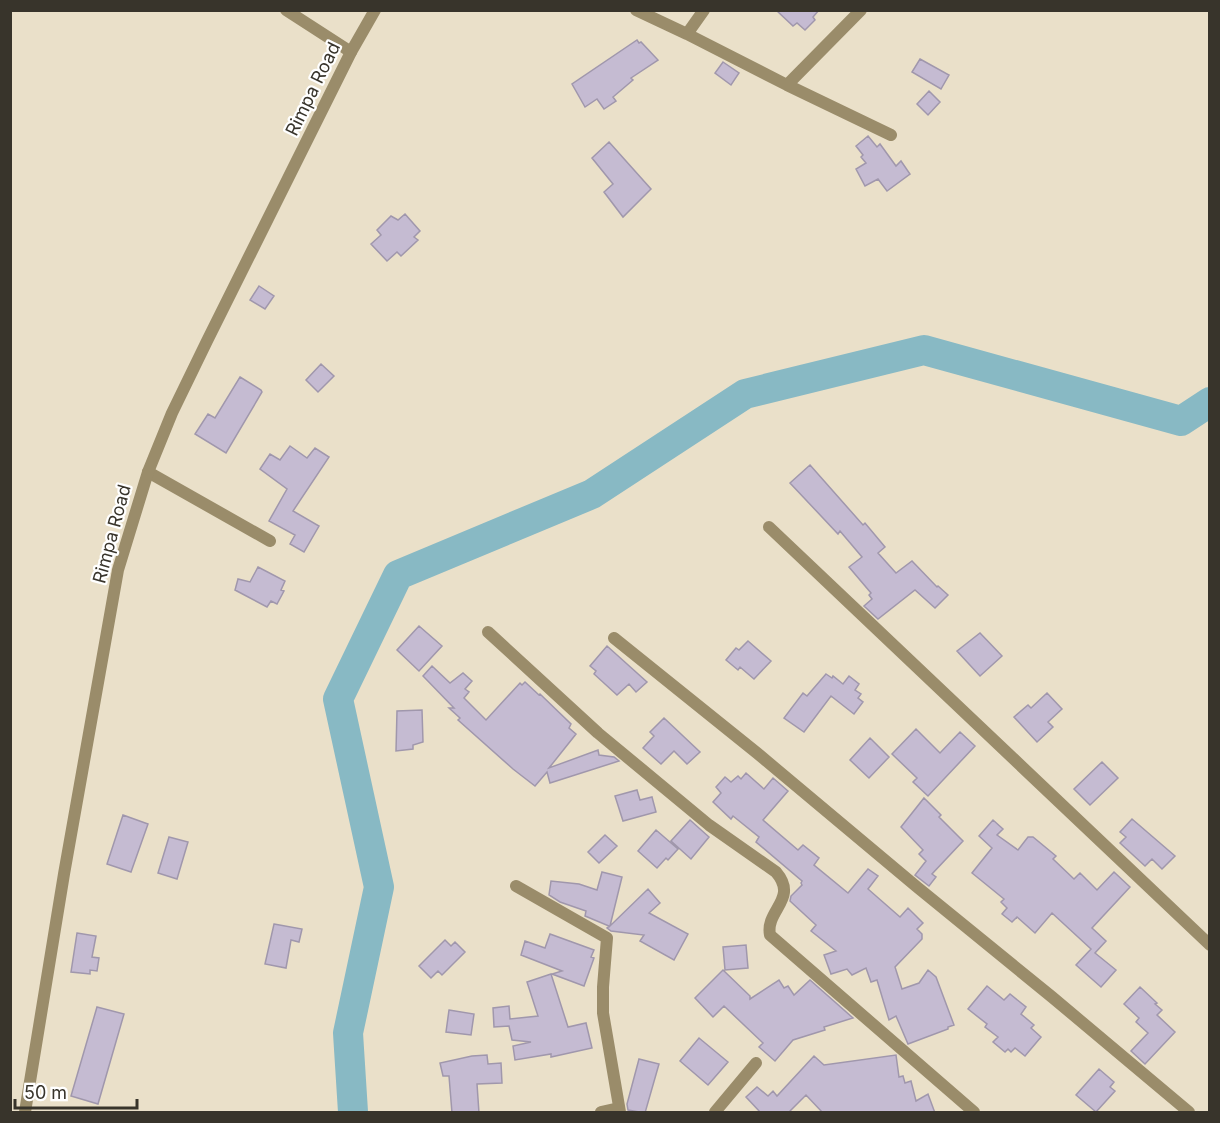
<svg xmlns="http://www.w3.org/2000/svg" width="1220" height="1123" font-family="Inter,sans-serif">
<style>
.lines{fill:none;stroke-linecap:round;stroke-linejoin:round}
.river{stroke:#88b9c4;stroke-width:30}
.building{fill:#c5bbd2;stroke:#a097ac;stroke-width:1.5}
.minor{stroke:#9a8c6a;stroke-width:12}
.tertiary{stroke:#9a8c6a;stroke-width:12}
.labels{text-anchor:middle;stroke-width:4.5;stroke-linejoin:round;paint-order:stroke}
.street-label{font-size:18px;fill:#38342b;stroke:#fff}
</style>
<rect width="100%" height="100%" fill="#eae0c9"/>
<g class="lines">
<!-- river -->
<path class="river" d="M 353,1112 L 348,1033 L 379,887 L 338,699 L 398,575 L 592,494 L 745,394 L 924,350 L 1181,421 L 1210,402"/>
</g>
<!-- building -->
<path class="building" d="M 776,10 L 819,10 L 813,17 L 815,20 L 805,30 L 797,23 L 793,26 Z
M 637,40 L 639,43 L 641,42 L 658,60 L 631,78 L 633,80 L 613,97 L 616,101 L 604,109 L 597,99 L 585,107 L 572,84 Z
M 920,59 L 949,75 L 941,89 L 912,72 Z
M 723,62 L 739,73 L 731,85 L 715,73 Z
M 929,91 L 940,102 L 928,115 L 917,104 Z
M 868,136 L 877,147 L 880,144 L 896,166 L 901,161 L 910,174 L 887,191 L 878,179 L 865,186 L 856,169 L 866,163 L 861,157 L 863,155 L 856,146 Z
M 609,142 L 651,189 L 623,217 L 604,192 L 613,184 L 592,158 Z
M 405,214 L 420,231 L 414,237 L 418,240 L 401,256 L 397,252 L 387,261 L 371,244 L 381,235 L 377,230 L 391,216 L 398,220 Z
M 259,286 L 274,296 L 265,309 L 250,300 Z
M 321,364 L 334,376 L 318,392 L 306,380 Z
M 240,377 L 261,390 L 262,392 L 226,453 L 195,434 L 208,414 L 215,418 Z
M 290,446 L 307,458 L 315,448 L 329,457 L 293,511 L 319,526 L 304,552 L 290,544 L 295,535 L 269,521 L 287,489 L 260,469 L 270,454 L 280,460 Z
M 810,465 L 863,525 L 865,523 L 885,547 L 878,553 L 896,573 L 912,561 L 937,587 L 938,586 L 948,595 L 935,608 L 915,590 L 878,619 L 864,606 L 872,599 L 869,595 L 871,593 L 849,567 L 862,557 L 840,531 L 838,534 L 790,483 Z
M 258,567 L 285,581 L 281,590 L 284,591 L 277,604 L 271,601 L 267,607 L 235,590 L 238,579 L 250,582 Z
M 419,626 L 442,646 L 419,671 L 397,650 Z
M 980,633 L 1002,656 L 980,676 L 957,651 Z
M 748,641 L 771,661 L 754,679 L 740,667 L 738,670 L 726,660 L 736,648 L 739,650 Z
M 607,646 L 647,682 L 636,692 L 629,684 L 617,695 L 594,674 L 596,671 L 590,666 Z
M 432,666 L 450,683 L 463,673 L 472,681 L 465,689 L 469,692 L 464,698 L 486,720 L 520,683 L 522,685 L 525,682 L 539,695 L 540,694 L 571,724 L 569,728 L 576,734 L 549,768 L 598,750 L 599,755 L 614,757 L 619,761 L 550,783 L 547,772 L 535,786 L 513,769 L 458,720 L 460,718 L 449,708 L 454,708 L 423,676 Z
M 826,674 L 832,678 L 833,676 L 843,684 L 849,676 L 859,684 L 855,690 L 861,694 L 858,698 L 863,702 L 854,714 L 831,696 L 804,732 L 784,718 L 803,693 L 807,696 Z
M 1047,693 L 1062,709 L 1048,722 L 1053,727 L 1037,742 L 1014,717 L 1028,705 L 1031,708 Z
M 422,710 L 423,742 L 413,745 L 413,749 L 396,751 L 397,711 Z
M 664,718 L 700,752 L 687,764 L 674,751 L 661,764 L 643,748 L 654,736 L 650,732 Z
M 916,729 L 940,753 L 960,732 L 975,746 L 928,796 L 913,782 L 917,778 L 892,754 Z
M 870,738 L 889,757 L 869,778 L 850,760 Z
M 1102,762 L 1118,778 L 1090,805 L 1074,789 Z
M 746,773 L 764,789 L 773,778 L 788,791 L 763,820 L 798,850 L 803,845 L 819,858 L 814,865 L 848,893 L 868,869 L 878,876 L 868,889 L 900,917 L 908,908 L 923,923 L 917,929 L 922,934 L 922,939 L 895,967 L 902,989 L 919,983 L 928,970 L 936,977 L 954,1025 L 948,1027 L 948,1029 L 908,1044 L 896,1016 L 889,1020 L 877,980 L 871,982 L 866,968 L 852,975 L 847,969 L 831,974 L 824,955 L 836,951 L 811,931 L 816,925 L 790,901 L 791,896 L 802,885 L 801,883 L 802,881 L 756,842 L 759,837 L 733,816 L 731,819 L 713,802 L 721,793 L 716,787 L 725,777 L 731,782 L 738,776 L 741,779 Z
M 637,790 L 640,800 L 652,797 L 656,812 L 623,821 L 615,796 Z
M 924,798 L 941,815 L 939,817 L 963,841 L 932,874 L 936,877 L 929,886 L 915,875 L 926,861 L 919,854 L 923,850 L 901,827 Z
M 123,815 L 148,824 L 131,872 L 107,864 Z
M 1132,819 L 1175,856 L 1162,869 L 1152,859 L 1145,866 L 1120,843 L 1126,837 L 1120,832 Z
M 690,820 L 709,837 L 691,859 L 671,841 Z
M 993,820 L 1003,829 L 997,835 L 1018,850 L 1028,837 L 1033,837 L 1056,856 L 1053,859 L 1074,879 L 1080,873 L 1097,890 L 1114,872 L 1130,887 L 1092,928 L 1106,941 L 1095,953 L 1116,970 L 1101,987 L 1076,965 L 1091,949 L 1052,913 L 1035,933 L 1017,917 L 1012,922 L 1002,914 L 1007,908 L 1001,902 L 1004,899 L 972,873 L 992,848 L 979,836 Z
M 656,830 L 678,849 L 668,860 L 666,858 L 657,868 L 638,851 Z
M 605,835 L 617,846 L 599,863 L 588,852 Z
M 169,837 L 188,842 L 177,879 L 158,873 Z
M 602,872 L 622,877 L 610,926 L 648,889 L 660,903 L 649,913 L 688,934 L 674,960 L 640,941 L 644,935 L 611,931 L 607,928 L 609,926 L 585,916 L 586,911 L 560,902 L 549,895 L 551,881 L 579,884 L 597,890 Z
M 274,924 L 302,929 L 299,942 L 291,940 L 286,968 L 265,964 Z
M 77,933 L 96,936 L 92,957 L 99,958 L 97,971 L 90,970 L 90,974 L 71,972 Z
M 550,934 L 594,950 L 591,957 L 594,958 L 584,986 L 552,974 L 562,971 L 521,955 L 525,941 L 545,948 Z
M 445,940 L 451,946 L 455,942 L 465,952 L 442,975 L 438,971 L 431,978 L 419,966 Z
M 746,945 L 748,968 L 725,970 L 723,947 Z
M 723,970 L 750,996 L 750,999 L 779,980 L 784,988 L 788,986 L 794,995 L 810,980 L 853,1018 L 824,1027 L 825,1030 L 793,1040 L 775,1061 L 759,1047 L 763,1043 L 724,1006 L 713,1017 L 695,998 Z
M 551,974 L 568,1027 L 586,1023 L 592,1048 L 551,1057 L 551,1054 L 515,1060 L 513,1046 L 531,1042 L 512,1040 L 509,1026 L 494,1027 L 493,1008 L 509,1006 L 510,1019 L 538,1016 L 527,982 Z
M 987,986 L 1004,1000 L 1010,994 L 1026,1007 L 1021,1014 L 1034,1025 L 1031,1028 L 1041,1037 L 1025,1056 L 1015,1048 L 1011,1052 L 1008,1049 L 1005,1052 L 993,1042 L 998,1037 L 985,1027 L 987,1024 L 968,1009 Z
M 1140,987 L 1157,1003 L 1155,1004 L 1162,1010 L 1157,1015 L 1175,1032 L 1145,1064 L 1131,1051 L 1148,1033 L 1136,1022 L 1139,1018 L 1124,1004 Z
M 97,1007 L 124,1014 L 98,1104 L 71,1096 Z
M 449,1010 L 474,1014 L 471,1035 L 446,1032 Z
M 699,1038 L 728,1062 L 708,1085 L 680,1061 Z
M 487,1055 L 488,1064 L 501,1063 L 502,1083 L 477,1084 L 479,1113 L 452,1113 L 449,1076 L 443,1076 L 440,1063 L 472,1056 Z
M 896,1055 L 899,1077 L 903,1076 L 905,1083 L 911,1081 L 916,1101 L 928,1094 L 935,1113 L 823,1113 L 806,1095 L 788,1113 L 761,1113 L 746,1097 L 757,1087 L 768,1096 L 773,1091 L 777,1096 L 814,1056 L 824,1065 Z
M 639,1059 L 659,1064 L 645,1113 L 628,1110 L 627,1104 Z
M 1099,1069 L 1114,1082 L 1110,1087 L 1115,1091 L 1096,1112 L 1076,1095 Z"/>
<g class="lines">
<!-- minor -->
<path class="minor" d="M 286,10 L 351,52
M 636,10 L 687,34 L 704,10
M 687,34 L 787,85 L 861,10
M 787,85 L 891,135
M 148,472 L 270,541
M 769,527 L 1210,945
M 488,632 L 598,733 L 709,825 L 776,872 C 799,899 765,910 770,935 L 974,1112
M 614,638 L 757,753 L 917,887 L 1052,997 L 1189,1112
M 516,886 L 607,938 L 603,987 L 603,1013 L 620,1112
M 601,1112 L 619,1108
M 715,1112 L 756,1063"/>
<!-- tertiary -->
<path class="tertiary" d="M 25,1112 L 64,874 L 118,570 L 148,472 L 172,413 L 207,341 L 351,52 L 375,10"/>
</g>
<g class="labels">
<!-- street labels -->
<g class="street-label">
<text transform="translate(313 89) rotate(-64)" y="6">Rimpa Road</text>
<text transform="translate(112 534) rotate(-75)" y="6">Rimpa Road</text>
</g>
</g>
<!-- border -->
<rect width="1220" height="1123" fill="none" stroke="#38342b" stroke-width="24"/>
<!-- scale -->
<path d="M15 1099v9h122v-9" fill="none" stroke="#38342b" stroke-width="3"/>
<text x="24" y="1099" font-size="18" fill="#38342b" stroke="#ffffff" stroke-width="4.5" paint-order="stroke">50 m</text>
</svg>
